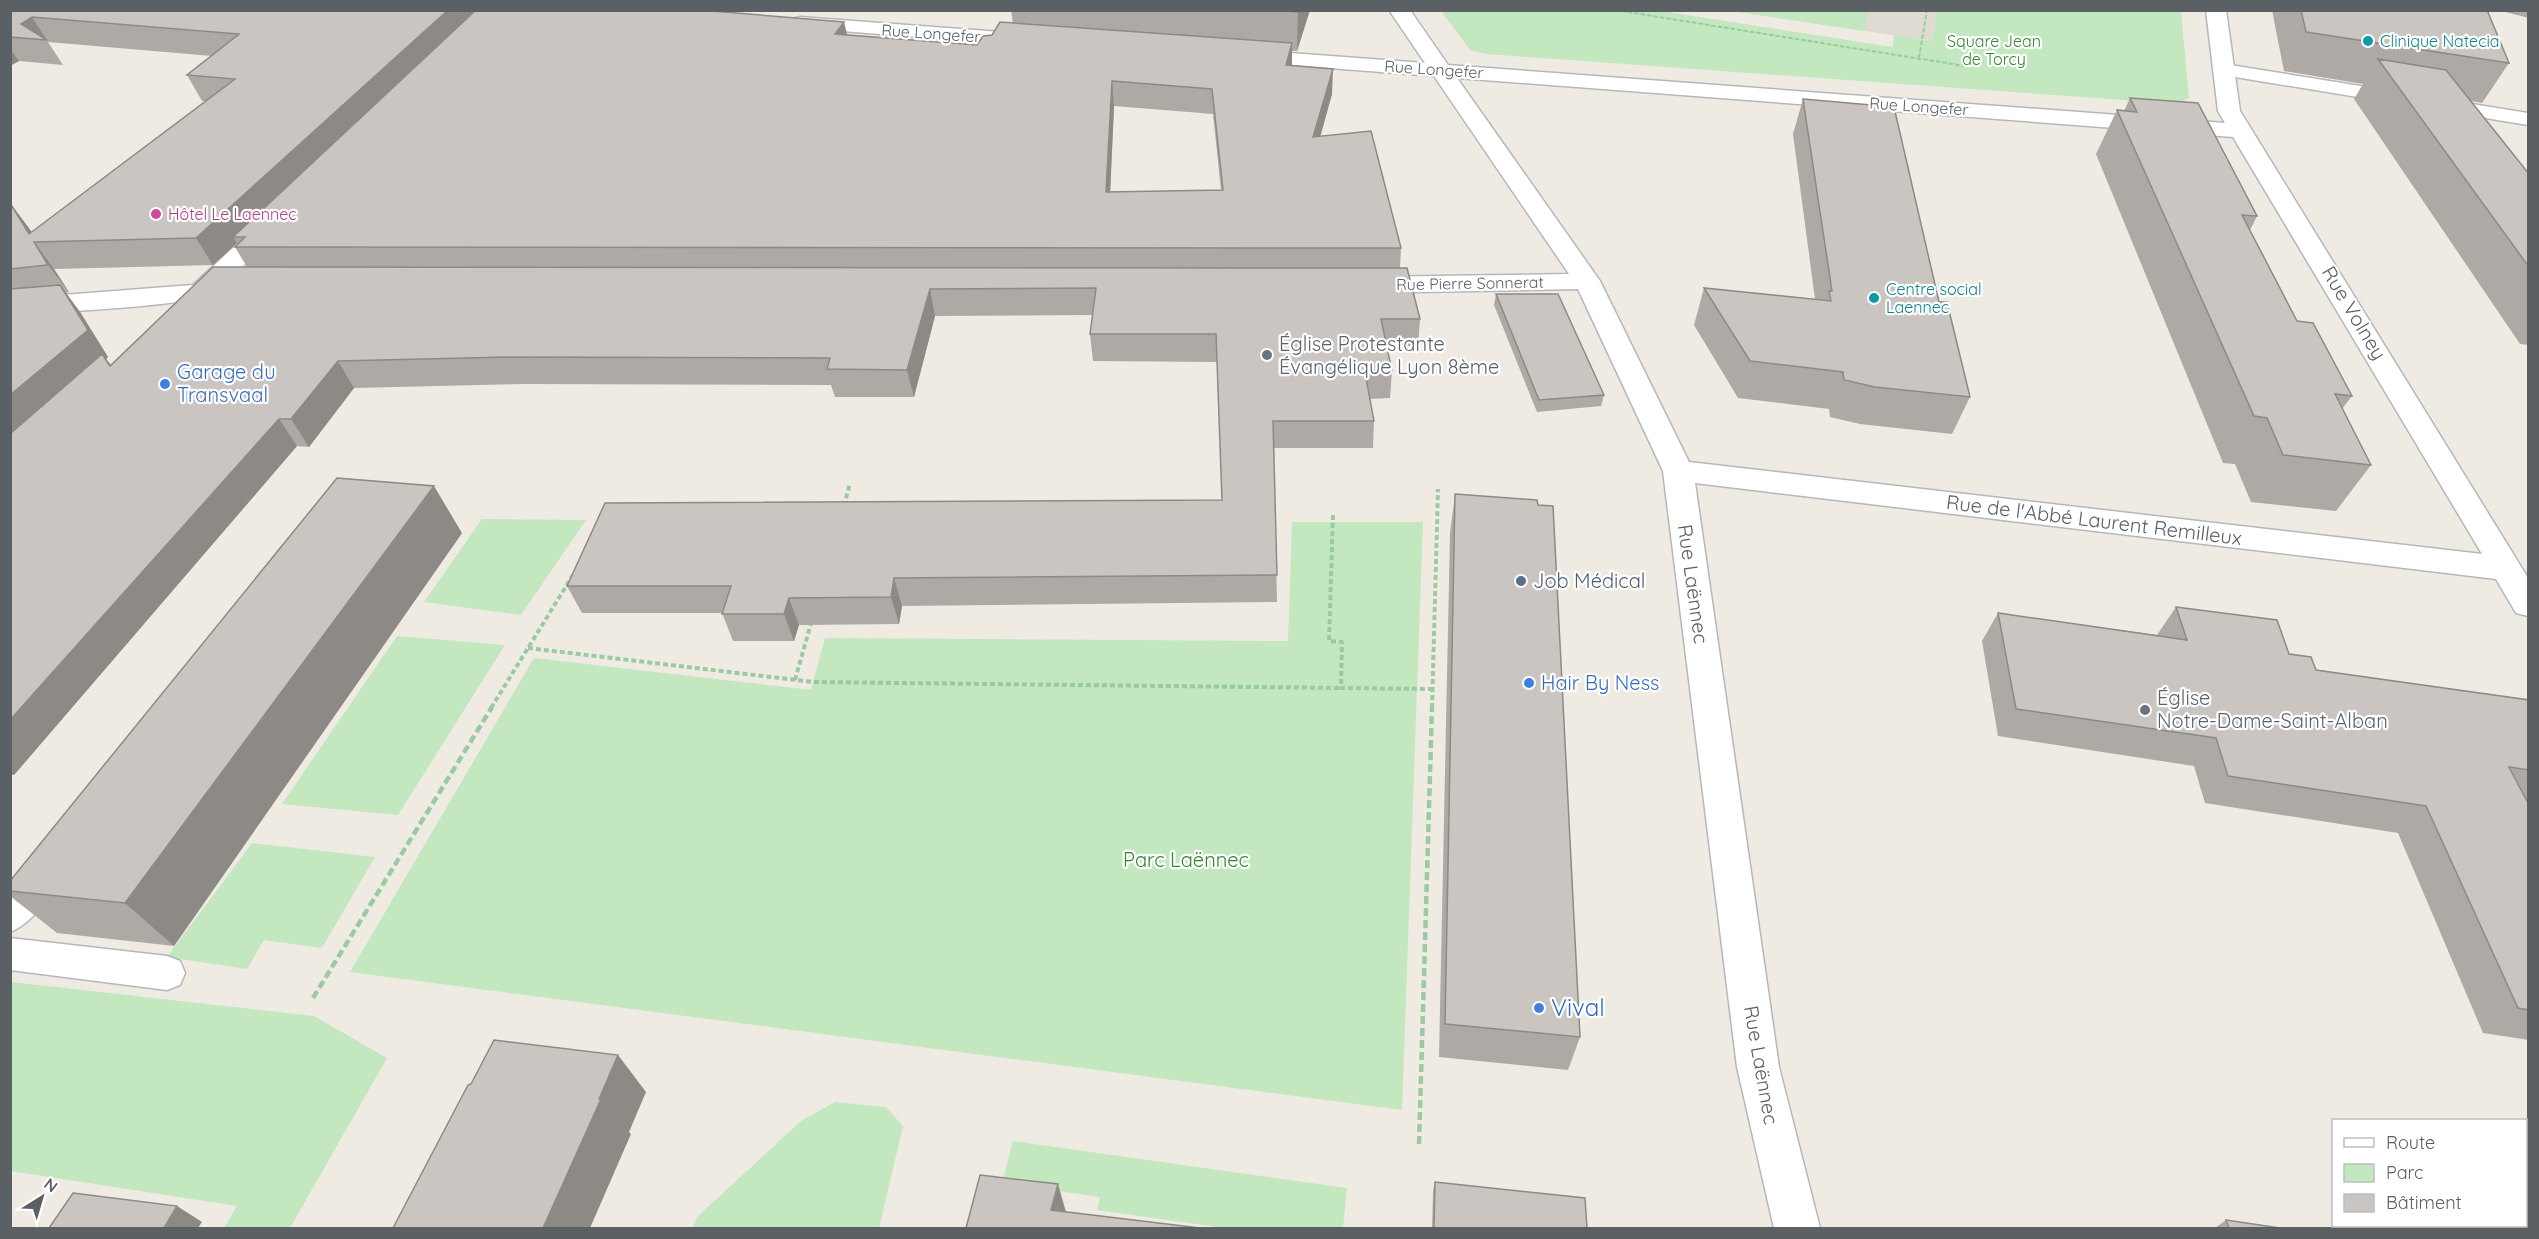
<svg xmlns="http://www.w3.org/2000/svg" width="2539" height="1239" font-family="Quicksand,sans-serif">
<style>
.education{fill:#dfdad2}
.green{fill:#c3e7bf}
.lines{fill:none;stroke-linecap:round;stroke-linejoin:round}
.service-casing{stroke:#b4b7bb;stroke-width:3}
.minor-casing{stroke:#b4b7bb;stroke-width:3}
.path-far2{stroke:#99cba2;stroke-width:2;stroke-dasharray:4.5 2;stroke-linecap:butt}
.path-far1{stroke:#99cba2;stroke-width:4;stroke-dasharray:5 3;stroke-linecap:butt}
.path{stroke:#99cba2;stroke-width:4.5;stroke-dasharray:8 4;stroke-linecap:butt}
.service{fill:#fff;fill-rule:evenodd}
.minor{fill:#fff;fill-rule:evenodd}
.wall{fill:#aea9a5;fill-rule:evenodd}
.shaded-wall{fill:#8d8a86}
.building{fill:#cac5c0;stroke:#8d8a86;stroke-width:1.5;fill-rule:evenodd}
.culture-dot{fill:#0f9aa8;stroke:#fff;stroke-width:2}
.hotel-dot{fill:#d1479c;stroke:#fff;stroke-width:2}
.worship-dot{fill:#6b7280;stroke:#fff;stroke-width:2}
.shop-dot{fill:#3f7fe0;stroke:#fff;stroke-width:2}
.service-dot{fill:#5c6f8a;stroke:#fff;stroke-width:2}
.labels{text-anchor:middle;stroke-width:4.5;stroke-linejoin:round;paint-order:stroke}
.far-street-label{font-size:16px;fill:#5b6065;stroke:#fff}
.far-park-label{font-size:16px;fill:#368531;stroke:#fff}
.far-culture-label{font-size:16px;fill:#0d838f;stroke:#fff;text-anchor:start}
.far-hotel-label{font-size:16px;fill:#b23c85;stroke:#fff;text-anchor:start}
.street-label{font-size:20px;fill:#5b6065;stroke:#fff}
.worship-label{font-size:20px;fill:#5b616d;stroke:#fff;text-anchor:start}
.shop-label{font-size:20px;fill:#366cbe;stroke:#fff;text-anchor:start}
.service-label{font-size:20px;fill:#4e5e75;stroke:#fff;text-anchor:start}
.park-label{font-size:20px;fill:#368531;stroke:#fff}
.near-shop-label{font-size:24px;fill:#366cbe;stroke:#fff;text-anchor:start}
</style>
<rect width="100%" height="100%" fill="#efebe3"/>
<!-- education -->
<path class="education" d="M 1732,11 L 1937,11 L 1932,41 Z"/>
<!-- green -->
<path class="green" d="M 1441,11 L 1661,11 L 1893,47 L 1894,35 L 1932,41 L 1937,11 L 2181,11 L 2189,98 L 2179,104 L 1486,54 L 1470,50 Z
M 1732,11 L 1868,11 L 1864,31 Z
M 482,519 L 586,520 L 521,615 L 424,602 Z
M 1292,522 L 1423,522 L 1402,1110 L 350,972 L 534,658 L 811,690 L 825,638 L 1288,641 Z
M 397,636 L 505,645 L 398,815 L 282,804 Z
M 252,843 L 375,857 L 322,948 L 264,940 L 247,969 L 167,957 Z
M 11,982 L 314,1016 L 387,1058 L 290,1228 L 224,1228 L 237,1206 L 11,1171 Z
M 835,1102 L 886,1107 L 903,1126 L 879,1228 L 693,1228 L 697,1217 L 801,1121 Z
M 1013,1141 L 1347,1188 L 1343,1228 L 1224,1228 L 1097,1210 L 1100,1197 L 1002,1183 Z"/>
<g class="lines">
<!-- service casing -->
<g class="service-casing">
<path id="service" d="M 2224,64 L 2528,113 L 2528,125 L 2217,74 L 2214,70 L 2217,66 Z
M 47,857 L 59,861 L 64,872 C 54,893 32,924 10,932 L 10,890 L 35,861 Z
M 10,938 L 167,956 L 180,961 L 185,973 L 180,985 L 167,990 L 10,970 Z"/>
</g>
<!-- minor casing -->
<g class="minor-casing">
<path id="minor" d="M 1389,10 L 1410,10 L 1448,65 L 2225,123 L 2218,111 L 2206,10 L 2226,10 L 2240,111 L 2528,578 L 2528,616 L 2516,613 L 2496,579 L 1695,483 L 1779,1067 L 1820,1228 L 1774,1228 L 1737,1067 L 1663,471 L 1578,289 L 1367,293 L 1358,291 L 1354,285 L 1358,279 L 1367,277 L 1569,274 L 1434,76 L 1249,62 L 1242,60 L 1238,56 L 1242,52 L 1249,50 L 1425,63 ZM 1457,78 L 2233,137 L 2482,554 L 1689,462 L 1600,281 Z
M 800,17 L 1027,34 L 1034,36 L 1037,40 L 1034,44 L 1027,46 L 793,27 L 790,23 L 793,19 Z
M 273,217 L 282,219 L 285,224 L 232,277 L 239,278 L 243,284 C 228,306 46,312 10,315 L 10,299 L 193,285 L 264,219 Z"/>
</g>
<!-- path-far2 -->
<path class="path-far2" d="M 1615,10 L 1965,66
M 1919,58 L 1927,10"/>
<!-- path-far1 -->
<path class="path-far1" d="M 844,506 L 850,483
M 1333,515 L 1329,641 L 1342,642 L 1341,688 L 1432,689
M 528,648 L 813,682 L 1341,688
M 795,680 L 812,620
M 491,708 L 573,575
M 1432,708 L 1438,489"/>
<!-- path -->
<path class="path" d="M 313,998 L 492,707
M 1419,1144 L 1432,707"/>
<!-- service -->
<use href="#service" class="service"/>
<!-- minor -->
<use href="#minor" class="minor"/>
</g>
<!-- wall -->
<path class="wall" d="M 10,10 L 847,35 L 977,45 L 1013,23 L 1011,10 L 1310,10 L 1297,51 L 1292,51 L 1292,66 L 1332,94 L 1320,136 L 1401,248 L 1400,268 L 1420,319 L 1418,346 L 1387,346 L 1392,371 L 1390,398 L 1370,399 L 1374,421 L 1373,448 L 1274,448 L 1277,602 L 902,606 L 899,624 L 799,625 L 794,641 L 733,641 L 722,613 L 582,613 L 567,586 L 1222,500 L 1217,362 L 1093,361 L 1090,334 L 1093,315 L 935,316 L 914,397 L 835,397 L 831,385 L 522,384 L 354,388 L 309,447 L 297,446 L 14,775 L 10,775 L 10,203 L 32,232 L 206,101 L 202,101 L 187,75 L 212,56 L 48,42 L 63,65 L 19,61 L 10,66 ZM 1114,106 L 1213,114 L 1221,190 L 1110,192 ZM 237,243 L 238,244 L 235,247 L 247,267 L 111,365 L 106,359 L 108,357 L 80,312 L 66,293 L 69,292 L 54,269 L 213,265 Z
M 2272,10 L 2487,10 L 2509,63 L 2482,103 L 2471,101 L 2529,174 L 2529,345 L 2520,344 L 2354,99 L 2363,84 L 2284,71 Z
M 2497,10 L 2529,10 L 2529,18 Z
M 2130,98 L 2257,216 L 2250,230 L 2297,321 L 2352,396 L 2342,409 L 2371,465 L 2336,511 L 2251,502 L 2235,464 L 2223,463 L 2096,154 L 2117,110 L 2124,111 Z
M 1803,99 L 1939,302 L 1970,397 L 1952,434 L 1860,424 L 1830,417 L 1829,409 L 1738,398 L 1694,325 L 1704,288 L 1815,299 L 1793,134 Z
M 1496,294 L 1604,395 L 1601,406 L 1537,412 L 1494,305 Z
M 1455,494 L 1580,1037 L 1568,1070 L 1439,1057 L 1450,533 Z
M 462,533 L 174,946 L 57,933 L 10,896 L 10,881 Z
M 2176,607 L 2289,654 L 2316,670 L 2529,700 L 2529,801 L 2526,801 L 2529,805 L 2529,1040 L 2483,1033 L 2398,833 L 2205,803 L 2194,766 L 1998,736 L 1982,641 L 1998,613 L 2157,635 Z
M 1435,1182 L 1587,1228 L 1432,1228 L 1433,1191 Z
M 2226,1220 L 2280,1228 L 2215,1228 Z"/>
<!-- shaded-wall -->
<path class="shaded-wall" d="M 448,10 L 485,10 L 233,237 L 237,243 L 213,265 L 196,238 Z
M 1299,10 L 1310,10 L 1297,51 L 1298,12 Z
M 32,17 L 48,42 L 47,40 L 21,24 Z
M 844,22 L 850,46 L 835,34 Z
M 1292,43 L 1292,68 L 1286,65 Z
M 10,49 L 19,61 L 10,66 Z
M 1333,69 L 1332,94 L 1313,163 L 1313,137 Z
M 1112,81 L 1114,106 L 1109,218 L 1106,192 Z
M 10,203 L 28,227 L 38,242 L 29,234 Z
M 34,242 L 54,269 L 69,292 L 48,265 Z
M 60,285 L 80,312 L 108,357 L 106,359 L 123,381 L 10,443 L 10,395 Z
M 930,289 L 935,316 L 914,397 L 907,370 Z
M 338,361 L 354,388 L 309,447 L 291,419 Z
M 279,419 L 297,446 L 14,775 L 10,772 L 10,720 Z
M 434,486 L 462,533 L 174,946 L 125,903 Z
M 894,578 L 902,606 L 899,624 L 891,597 Z
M 789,598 L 799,625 L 794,641 L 784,614 Z
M 618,1055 L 646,1092 L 629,1132 L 631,1134 L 590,1228 L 543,1228 Z
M 1058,1184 L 1068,1219 L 1051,1210 Z
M 177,1206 L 202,1222 L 198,1228 L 164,1228 Z"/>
<!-- building -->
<path class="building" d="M 10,10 L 448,10 L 196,238 L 34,242 L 48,265 L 10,269 L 10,203 L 29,234 L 235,79 L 187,75 L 239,34 L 32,17 L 21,24 L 47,40 L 10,37 Z
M 476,10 L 700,10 L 844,22 L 835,34 L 977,45 L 983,36 L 992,35 L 1000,22 L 1292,43 L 1286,65 L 1333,69 L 1313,137 L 1371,131 L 1401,248 L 235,247 L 245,237 L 233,237 ZM 1112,81 L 1212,89 L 1223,190 L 1106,192 Z
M 1270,10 L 1299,10 L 1298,12 Z
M 2301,10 L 2487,10 L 2509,63 L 2306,32 Z
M 2378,59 L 2446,70 L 2529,174 L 2529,267 Z
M 2130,98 L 2198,103 L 2257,216 L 2242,215 L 2297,321 L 2313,323 L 2352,396 L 2335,394 L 2371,465 L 2283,455 L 2267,418 L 2254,416 L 2117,110 L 2137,112 Z
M 1803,99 L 1894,107 L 1939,302 L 1947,302 L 1970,397 L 1875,387 L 1844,380 L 1843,372 L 1750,361 L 1704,288 L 1831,301 L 1829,291 L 1832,291 Z
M 213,267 L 1407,268 L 1420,319 L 1381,319 L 1392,371 L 1365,373 L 1374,421 L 1273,421 L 1277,575 L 894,578 L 891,597 L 789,598 L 784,614 L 722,614 L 731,586 L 567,586 L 605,503 L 1222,500 L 1216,334 L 1090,334 L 1096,288 L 930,289 L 907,370 L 827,369 L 830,358 L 508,357 L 338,361 L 291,419 L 279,419 L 10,720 L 10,434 L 102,354 L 110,366 Z
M 60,285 L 88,330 L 10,395 L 10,289 Z
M 1496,294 L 1558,294 L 1604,395 L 1539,400 Z
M 337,478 L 434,486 L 125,903 L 10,891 L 10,881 Z
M 1455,494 L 1537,500 L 1538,505 L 1553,506 L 1580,1037 L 1445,1024 Z
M 2176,607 L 2277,620 L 2289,654 L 2311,657 L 2316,670 L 2529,700 L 2529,770 L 2509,767 L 2529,805 L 2529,1010 L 2518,1008 L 2426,806 L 2228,776 L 2216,738 L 2016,709 L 1998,613 L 2187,640 Z
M 494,1040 L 618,1055 L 599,1099 L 601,1099 L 543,1228 L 393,1228 L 468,1085 L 471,1084 Z
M 980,1175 L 1058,1184 L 1051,1210 L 1200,1228 L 966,1228 Z
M 1435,1182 L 1585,1198 L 1587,1228 L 1434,1228 Z
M 73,1193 L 177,1206 L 164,1228 L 49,1228 Z
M 2226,1220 L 2280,1228 L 2229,1228 Z"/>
<!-- markers -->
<g class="culture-dot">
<circle cx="2368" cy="41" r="6"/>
<circle cx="1874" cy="298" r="6"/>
</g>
<circle class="hotel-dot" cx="156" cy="214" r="6"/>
<g class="worship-dot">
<circle cx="1267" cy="355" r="6"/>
<circle cx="2145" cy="710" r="6"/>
</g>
<g class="shop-dot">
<circle cx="165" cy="384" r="6"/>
<circle cx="1529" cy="683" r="6"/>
<circle cx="1539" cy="1008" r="6"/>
</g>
<circle class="service-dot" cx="1521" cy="581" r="6"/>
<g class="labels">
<!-- far-street labels -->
<g class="far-street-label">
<text transform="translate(931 33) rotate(4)" y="6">Rue Longefer</text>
<text transform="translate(1434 69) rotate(4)" y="6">Rue Longefer</text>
<text transform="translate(1919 106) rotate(4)" y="6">Rue Longefer</text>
<text transform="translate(1470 283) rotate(-1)" y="6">Rue Pierre Sonnerat</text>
</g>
<!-- far-park labels -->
<g class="far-park-label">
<text x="1994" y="47">Square Jean<tspan x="1994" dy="18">de Torcy</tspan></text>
</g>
<!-- far-culture labels -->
<g class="far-culture-label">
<text x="2380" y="47">Clinique Natecia</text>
<text x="1886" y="295">Centre social<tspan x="1886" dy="18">Laennec</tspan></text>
</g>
<!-- far-hotel labels -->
<g class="far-hotel-label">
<text x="168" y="220">Hôtel Le Laennec</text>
</g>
<!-- street labels -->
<g class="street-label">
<text transform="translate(2354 313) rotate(59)" y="7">Rue Volney</text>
<text transform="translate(2094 520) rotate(7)" y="7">Rue de l'Abbé Laurent Remilleux</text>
<text transform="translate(1693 584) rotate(82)" y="7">Rue Laënnec</text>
<text transform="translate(1761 1065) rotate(80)" y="7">Rue Laënnec</text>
</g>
<!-- worship labels -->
<g class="worship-label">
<text x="1279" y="351">Église Protestante<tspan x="1279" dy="23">Évangélique Lyon 8ème</tspan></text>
<text x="2157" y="705">Église<tspan x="2157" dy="23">Notre-Dame-Saint-Alban</tspan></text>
</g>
<!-- shop labels -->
<g class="shop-label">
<text x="177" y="379">Garage du<tspan x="177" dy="23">Transvaal</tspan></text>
<text x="1541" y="690">Hair By Ness</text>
</g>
<!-- service labels -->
<g class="service-label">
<text x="1533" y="588">Job Médical</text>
</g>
<!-- park labels -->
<g class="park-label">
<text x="1186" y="867">Parc Laënnec</text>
</g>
<!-- near-shop labels -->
<g class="near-shop-label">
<text x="1551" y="1016">Vival</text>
</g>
</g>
<!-- border -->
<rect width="2539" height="1239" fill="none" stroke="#5b6065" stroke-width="24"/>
<!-- legend -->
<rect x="2332" y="1119" width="195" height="108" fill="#ffffff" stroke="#bdbfc1" stroke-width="1.5"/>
<rect x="2344" y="1138" width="30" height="9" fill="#ffffff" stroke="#bdbfc1" stroke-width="1.5"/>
<text x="2386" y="1149" font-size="18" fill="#5b6065">Route</text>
<rect x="2344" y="1164" width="30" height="18" fill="#c3e7bf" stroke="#bdbfc1" stroke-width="1.5"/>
<text x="2386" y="1179" font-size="18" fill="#5b6065">Parc</text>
<rect x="2344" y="1194" width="30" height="18" fill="#cac5c0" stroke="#bdbfc1" stroke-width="1.5"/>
<text x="2386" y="1209" font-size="18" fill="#5b6065">Bâtiment</text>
<!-- north arrow -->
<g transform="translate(42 1197) rotate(37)" stroke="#ffffff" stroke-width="4.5" paint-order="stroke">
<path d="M0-4.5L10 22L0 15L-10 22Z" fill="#5b6065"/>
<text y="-9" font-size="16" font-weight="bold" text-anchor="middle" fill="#5b6065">N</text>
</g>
</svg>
